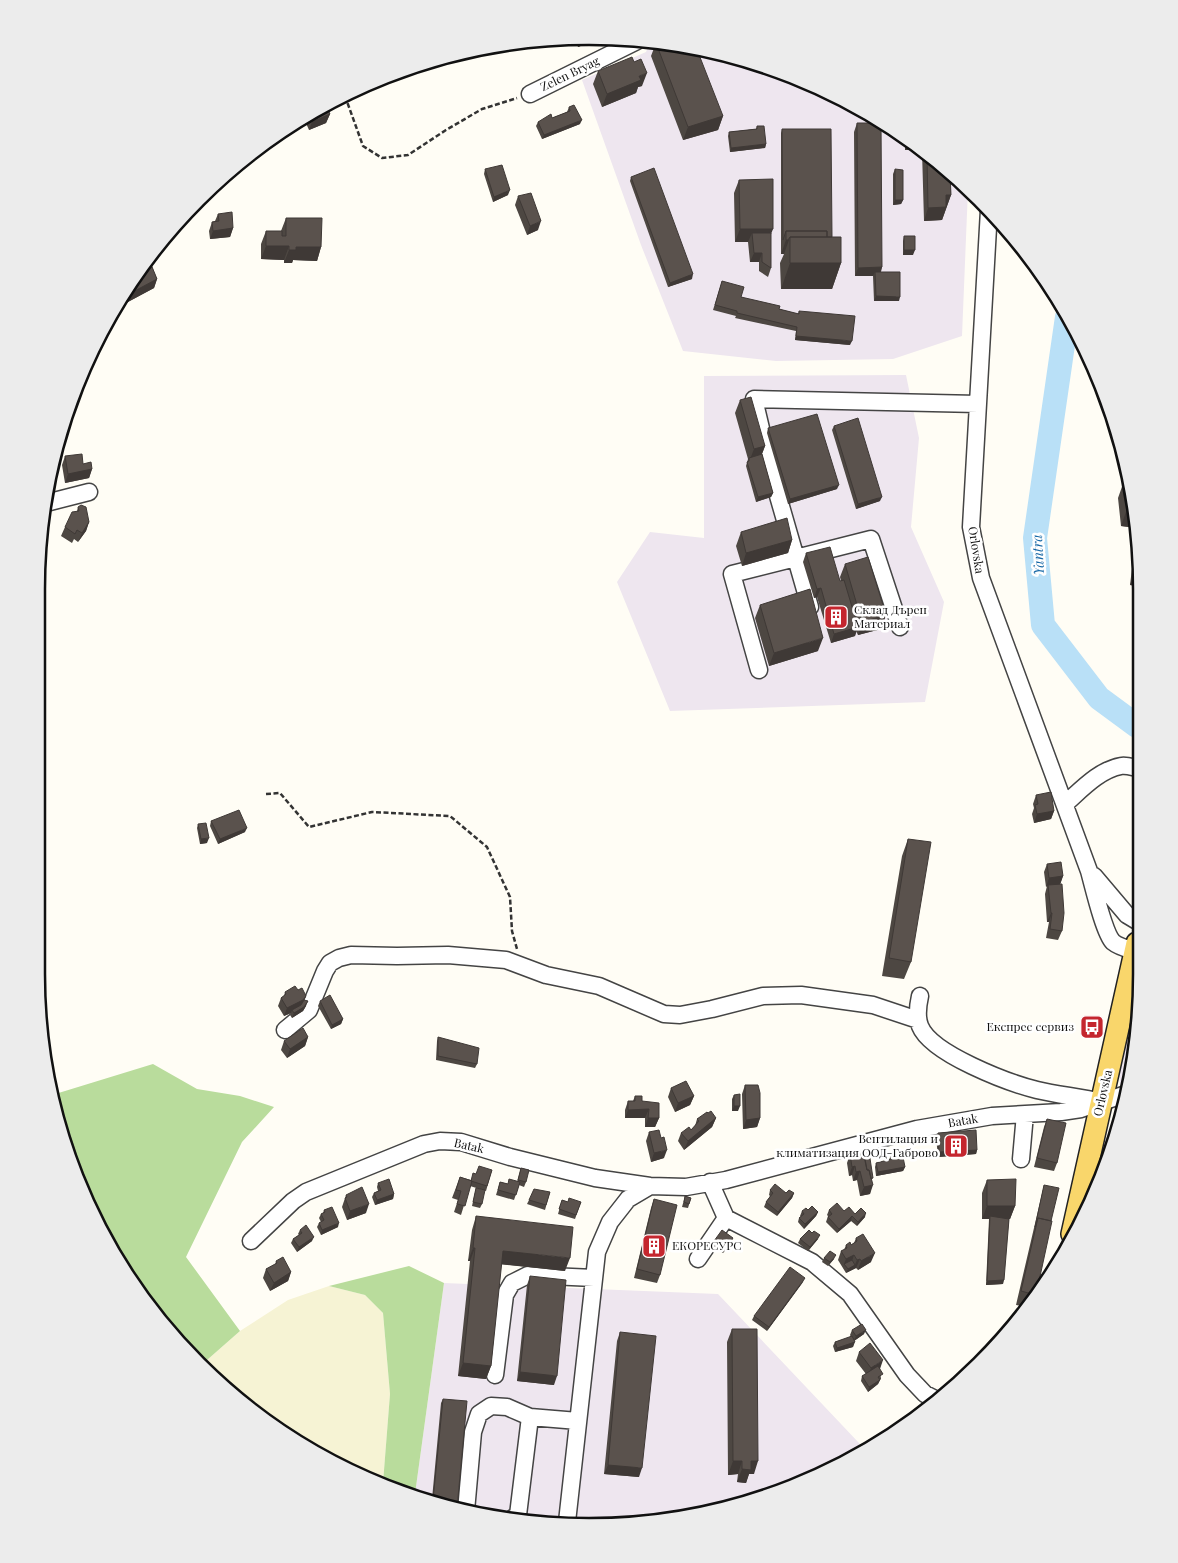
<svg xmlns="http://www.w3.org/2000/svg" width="1178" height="1563" font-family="'Playfair Display',serif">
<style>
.industrial{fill:#eee6ef}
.farmland{fill:#f6f3d4}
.forest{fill:#b9dc9c}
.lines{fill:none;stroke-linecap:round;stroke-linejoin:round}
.river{stroke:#b9e0f7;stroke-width:24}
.minor-casing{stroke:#444;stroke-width:19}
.major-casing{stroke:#222;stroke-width:24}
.path{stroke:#333;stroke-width:2.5;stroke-dasharray:5 2.5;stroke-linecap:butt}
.minor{stroke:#fff;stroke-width:16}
.major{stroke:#f9d66b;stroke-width:21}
.wall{fill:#4d4742}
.shaded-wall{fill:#3f3936}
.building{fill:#5a524d;stroke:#3f3936}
.labels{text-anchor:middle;stroke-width:5;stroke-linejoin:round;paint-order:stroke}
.street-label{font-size:12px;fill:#111;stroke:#fff}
.poi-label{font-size:12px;fill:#111;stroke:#fff;text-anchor:start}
.water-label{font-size:14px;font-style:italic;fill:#1768a6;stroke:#fff}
.rim{fill:none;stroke:#111;stroke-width:2.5}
</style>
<rect width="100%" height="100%" fill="#fffdf5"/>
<!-- industrial -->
<path class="industrial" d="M 650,42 L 697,47 L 800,78 L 896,129 L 968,189 L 962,336 L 893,359 L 776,361 L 683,351 L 641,245 L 582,80 L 646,52 Z
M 906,375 L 919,438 L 911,527 L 944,602 L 925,702 L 670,711 L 617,582 L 650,532 L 704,538 L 704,376 Z
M 1137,989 L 1137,1046 L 1129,1080 L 1120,1084 L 1119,1066 Z
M 444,1283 L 718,1294 L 859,1443 L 863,1450 L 767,1497 L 625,1526 L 481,1516 L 415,1494 Z"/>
<!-- farmland -->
<path class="farmland" d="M 329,1286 L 365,1295 L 383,1313 L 390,1394 L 383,1483 L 344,1470 L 253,1413 L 197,1363 L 207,1360 L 240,1331 L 288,1300 Z"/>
<!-- forest -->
<path class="forest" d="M 153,1064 L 197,1089 L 240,1096 L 274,1107 L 242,1142 L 186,1257 L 240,1331 L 207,1360 L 197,1363 L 110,1251 L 55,1117 L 52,1095 Z
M 409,1266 L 444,1283 L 415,1494 L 383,1483 L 390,1394 L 383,1313 L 365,1295 L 329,1286 Z"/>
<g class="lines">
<!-- river -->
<path class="river" d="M 1067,317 L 1035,538 L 1043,625 L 1099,698 L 1137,726"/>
<!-- minor casing -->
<g class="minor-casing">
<path id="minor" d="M 530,94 L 637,41
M 989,210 L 971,527 L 981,578 L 1089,871 C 1093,885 1104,933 1113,942 C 1119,947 1128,949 1135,951
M 46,503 L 89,492
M 810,607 L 772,475 L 754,399 L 978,404
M 759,670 L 732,574 L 871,539 L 900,627
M 1065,804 C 1081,790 1099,770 1121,766 C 1126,765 1132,767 1137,768
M 1094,876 L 1127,915 L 1137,921
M 920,996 C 918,1005 916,1016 920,1026 C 931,1054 1009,1083 1037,1090 C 1058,1095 1080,1097 1101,1102
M 285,1030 L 309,1010 L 325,971 L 330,963 L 339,958 L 351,955 L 397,956 L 448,955 L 506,960 L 546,975 L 599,986 L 664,1014 L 680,1015 L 712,1009 L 763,996 L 801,995 L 873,1005 L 918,1020
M 1021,1159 L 1025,1114
M 710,1182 L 726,1218 L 812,1262 L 850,1294 L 907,1375 L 925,1394 L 937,1400
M 251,1241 L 293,1201 L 306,1192 L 424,1144 L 440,1141 L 461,1142 L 510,1157 L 595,1178 L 650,1186 L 686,1187 L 726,1180 L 917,1129 L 992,1116 L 1061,1112 L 1081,1109 L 1126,1094
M 698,1259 L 726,1218
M 495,1375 L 505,1295 L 512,1283 L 528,1275 L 594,1278
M 466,1511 L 473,1432 L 479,1414 L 491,1406 L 507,1407 L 530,1417 L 578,1421
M 513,1518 L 518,1515 L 530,1417
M 567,1522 L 597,1252 L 610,1222 L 628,1199 L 650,1186"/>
</g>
<!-- major casing -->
<g class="major-casing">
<path id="major" d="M 1072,1234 L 1137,943"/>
</g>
<!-- path -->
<path class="path" d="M 345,96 L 363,146 L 382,158 L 408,155 L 446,130 L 482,109 L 517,98
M 266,794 L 280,793 L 309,827 L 372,812 L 450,816 L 487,847 L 510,897 L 512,931 L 517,949"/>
<!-- minor -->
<use href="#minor" class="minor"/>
<!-- major -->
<use href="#major" class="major"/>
</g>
<!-- wall -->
<path class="wall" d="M 589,36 L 591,42 L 578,47 L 574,38 Z
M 573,38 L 572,41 L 566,43 L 564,39 Z
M 533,42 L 532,46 L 525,48 L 523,43 Z
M 656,43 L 723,116 L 718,130 L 683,140 L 651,56 Z
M 598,71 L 642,86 L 638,87 L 636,93 L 602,107 L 593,84 Z
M 326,106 L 330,114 L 326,123 L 309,130 L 305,121 L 307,116 Z
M 569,107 L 580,124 L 542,139 L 536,126 L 538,122 L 552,118 L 567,112 Z
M 857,123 L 882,267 L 881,272 L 899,301 L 874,301 L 873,276 L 855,276 L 854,132 Z
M 757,126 L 766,144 L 765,148 L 730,152 L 728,136 L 729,132 L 756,129 Z
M 782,129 L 832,237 L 841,263 L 832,289 L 781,289 L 780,263 L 784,254 L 781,254 L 781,133 Z
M 905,137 L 921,150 L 905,150 Z
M 922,151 L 950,174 L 951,195 L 942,220 L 924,221 Z
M 485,169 L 508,195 L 493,202 L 484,174 Z
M 895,169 L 903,200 L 901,204 L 893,205 L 893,174 Z
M 631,177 L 692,279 L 668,287 L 630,181 Z
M 739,180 L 771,233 L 771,268 L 768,277 L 759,271 L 759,262 L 750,262 L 748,242 L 735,242 L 734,193 Z
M 518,196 L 538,230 L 527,235 L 515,205 Z
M 218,214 L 233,228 L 230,237 L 210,239 L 209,231 L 212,222 L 215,221 Z
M 286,218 L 321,247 L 317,261 L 293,260 L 292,263 L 284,263 L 284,260 L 261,259 L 261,244 L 266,231 L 281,231 Z
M 904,236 L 913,255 L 903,255 L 903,241 Z
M 148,257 L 157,279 L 154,288 L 126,303 L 123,296 Z
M 722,281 L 741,297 L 779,309 L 798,314 L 799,311 L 850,345 L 795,340 L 796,331 L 735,318 L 736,316 L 713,310 Z
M 740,400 L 765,446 L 762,454 L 773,493 L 771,497 L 756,502 L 746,466 L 748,459 L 735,413 Z
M 834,426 L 880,501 L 856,509 L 832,430 Z
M 768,428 L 837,489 L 788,504 L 767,433 Z
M 65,456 L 83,464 L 92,469 L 89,478 L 65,483 L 62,465 Z
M 1124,481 L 1137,517 L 1137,586 L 1130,585 L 1137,528 L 1121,526 L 1118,498 Z
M 78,507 L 89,522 L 86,531 L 78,542 L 74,539 L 72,543 L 61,536 L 65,527 L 77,511 Z
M 741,532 L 792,540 L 788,553 L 742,566 L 736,546 Z
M 806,553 L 840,581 L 841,581 L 840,577 L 845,564 L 886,615 L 881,629 L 858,635 L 856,631 L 855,636 L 831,643 L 817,597 L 814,598 L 803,562 Z
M 760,605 L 818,651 L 769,666 L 755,618 Z
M 1137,605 L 1137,627 L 1132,626 Z
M 1036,795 L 1054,811 L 1051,819 L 1034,823 L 1032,814 L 1034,808 L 1033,804 Z
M 211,821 L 245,832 L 218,844 L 210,826 Z
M 198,824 L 207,843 L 200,844 L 197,828 Z
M 908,839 L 911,962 L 904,979 L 882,976 L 902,856 Z
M 1047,864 L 1063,876 L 1060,884 L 1062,931 L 1058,940 L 1046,938 L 1049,922 L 1047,922 L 1045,894 L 1047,886 L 1046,887 L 1044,872 Z
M 285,992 L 304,1000 L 306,1006 L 303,1011 L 292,1018 L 290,1015 L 291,1013 L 284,1016 L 278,1006 L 281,998 L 284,996 Z
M 320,1001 L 343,1019 L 341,1024 L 331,1029 L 318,1006 Z
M 1137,1031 L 1137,1046 L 1136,1051 L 1131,1041 L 1134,1033 Z
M 308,1037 L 305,1046 L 287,1058 L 281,1050 L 284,1041 Z
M 438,1037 L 477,1064 L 475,1068 L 436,1060 L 437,1041 Z
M 745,1085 L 760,1118 L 757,1127 L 743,1129 L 742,1094 Z
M 671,1088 L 694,1096 L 690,1105 L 675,1112 L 668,1097 Z
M 734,1095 L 738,1111 L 732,1111 L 732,1099 Z
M 635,1096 L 642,1101 L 659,1118 L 655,1127 L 645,1127 L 645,1118 L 625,1118 L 625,1110 L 628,1101 L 633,1101 Z
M 708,1113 L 716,1118 L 712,1127 L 684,1150 L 678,1141 L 681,1133 L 691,1130 L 695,1126 L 697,1119 Z
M 1047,1119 L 1057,1163 L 1054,1171 L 1034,1167 L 1044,1127 Z
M 649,1132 L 664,1158 L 651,1162 L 646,1141 Z
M 938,1133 L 977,1150 L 976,1154 L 938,1157 L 936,1137 Z
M 864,1153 L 872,1182 L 870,1194 L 860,1196 L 857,1180 L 853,1181 L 852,1175 L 849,1176 L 847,1163 L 850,1154 L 864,1154 Z
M 891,1155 L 905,1167 L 903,1171 L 876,1176 L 875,1167 L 876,1163 L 889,1160 Z
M 521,1168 L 526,1182 L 524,1187 L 519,1185 L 514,1200 L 496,1195 L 500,1182 L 508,1184 L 517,1182 Z
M 492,1170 L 486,1191 L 470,1186 L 461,1215 L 454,1212 L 458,1200 L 452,1198 L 460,1177 L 471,1180 L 476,1174 Z
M 987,1180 L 1015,1206 L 1010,1219 L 1009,1219 L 1003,1284 L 986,1285 L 989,1219 L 982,1219 L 982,1193 Z
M 378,1183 L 394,1194 L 393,1199 L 375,1205 L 372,1197 L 374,1193 L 378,1191 L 377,1187 Z
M 1044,1185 L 1036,1295 L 1034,1299 L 1027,1307 L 1016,1305 Z
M 476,1188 L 482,1204 L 480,1208 L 472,1206 Z
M 770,1190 L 786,1193 L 794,1193 L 792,1198 L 777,1216 L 764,1207 L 766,1202 L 770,1196 L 769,1195 Z
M 550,1192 L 545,1210 L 527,1204 L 529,1200 Z
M 346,1195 L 366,1213 L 347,1220 L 342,1207 Z
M 685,1196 L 691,1198 L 688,1208 L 682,1207 Z
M 654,1199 L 660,1275 L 657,1283 L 634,1278 L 651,1208 Z
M 562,1200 L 568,1202 L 581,1202 L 575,1219 L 558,1214 Z
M 324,1210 L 338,1227 L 321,1235 L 317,1227 L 319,1223 L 321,1222 L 319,1218 L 321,1214 L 323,1213 Z
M 829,1210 L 844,1211 L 855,1214 L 865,1217 L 857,1226 L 851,1221 L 837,1233 L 826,1222 L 828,1216 L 827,1215 Z
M 802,1211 L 818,1212 L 816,1216 L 804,1229 L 798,1222 L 799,1218 L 801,1217 L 800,1216 Z
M 476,1216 L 565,1271 L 501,1264 L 491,1366 L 486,1379 L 458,1376 L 470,1261 L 468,1261 L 472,1230 Z
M 300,1230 L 312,1241 L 297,1252 L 291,1243 L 293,1239 L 299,1235 L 298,1234 Z
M 856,1238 L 871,1262 L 858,1270 L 856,1268 L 846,1273 L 838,1260 L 841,1251 L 844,1250 L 846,1245 L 851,1245 L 854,1243 Z
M 800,1239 L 818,1239 L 808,1251 L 798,1243 Z
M 714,1241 L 731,1243 L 723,1253 L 713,1246 Z
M 824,1258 L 834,1259 L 828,1266 L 822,1262 Z
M 276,1261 L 291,1272 L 288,1281 L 270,1291 L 263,1278 L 266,1269 L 275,1265 Z
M 530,1276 L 554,1385 L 517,1381 L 527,1285 Z
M 803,1282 L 767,1331 L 752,1320 L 754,1316 Z
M 732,1329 L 754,1474 L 749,1474 L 746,1483 L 737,1482 L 738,1474 L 728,1475 L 727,1342 Z
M 852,1330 L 864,1334 L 854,1341 L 853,1347 L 835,1352 L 833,1346 L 835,1342 L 851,1337 L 850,1335 Z
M 620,1332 L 639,1477 L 604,1474 L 617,1341 Z
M 859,1352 L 880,1369 L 881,1379 L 880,1380 L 878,1384 L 868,1392 L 861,1381 L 862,1376 L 866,1374 L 856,1361 Z
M 443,1399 L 457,1508 L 432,1499 L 441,1403 Z"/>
<!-- shaded-wall -->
<path class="shaded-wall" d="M 589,36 L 592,37 L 591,42 L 578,47 L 581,38 Z
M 570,38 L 573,38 L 572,41 L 566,43 L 568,39 Z
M 533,42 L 532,46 L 525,48 L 527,44 Z
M 647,73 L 642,86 L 638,87 L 636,93 L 602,107 L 607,94 L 639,76 Z
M 330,114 L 326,123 L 309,130 L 312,122 Z
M 723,116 L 718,130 L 683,140 L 688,127 Z
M 582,120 L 580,124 L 542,139 L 544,135 Z
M 909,140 L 921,150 L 905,150 Z
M 766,144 L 765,148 L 730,152 L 731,148 Z
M 510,190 L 508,195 L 493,202 L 494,197 Z
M 946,195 L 951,195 L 942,220 L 924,221 L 928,208 Z
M 895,200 L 903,200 L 901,204 L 893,205 Z
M 541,221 L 538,230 L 527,235 L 530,226 Z
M 233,228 L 230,237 L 210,239 L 213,231 Z
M 740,229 L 773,229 L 768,242 L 752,233 L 748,242 L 735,242 Z
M 786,240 L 789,240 L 784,254 L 781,254 Z
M 266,246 L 289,246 L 284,260 L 261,259 Z
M 296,247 L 321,247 L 317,261 L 293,260 L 292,263 L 284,263 L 289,250 Z
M 904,250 L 915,250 L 913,255 L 903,255 Z
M 754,253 L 762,253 L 759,262 L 750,262 Z
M 790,263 L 841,263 L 832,289 L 781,289 Z
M 882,267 L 879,276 L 875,272 L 873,276 L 855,276 L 858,268 Z
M 693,274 L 692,279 L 668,287 L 670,283 Z
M 157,279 L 154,288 L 126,303 L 129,294 Z
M 876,296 L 900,297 L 899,301 L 874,301 Z
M 796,336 L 852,341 L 850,345 L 795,340 Z
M 765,446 L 760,459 L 749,462 L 754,449 Z
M 92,469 L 89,478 L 65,483 L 68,474 Z
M 839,485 L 837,489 L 788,504 L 790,499 Z
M 773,493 L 771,497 L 756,502 L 758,497 Z
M 882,497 L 880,501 L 856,509 L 858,504 Z
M 1127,509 L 1135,510 L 1137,517 L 1137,528 L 1121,526 Z
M 89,522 L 86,531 L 78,542 L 82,533 Z
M 47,530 L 45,535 L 40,538 L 41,534 Z
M 792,540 L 788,553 L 742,566 L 746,553 Z
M 1136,568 L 1137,568 L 1137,586 L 1130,585 Z
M 821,588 L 817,597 L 814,598 L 817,589 Z
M 1137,614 L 1137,627 L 1132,626 Z
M 886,615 L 881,629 L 858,635 L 862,622 Z
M 858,627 L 855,636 L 831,643 L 834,634 Z
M 823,638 L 818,651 L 769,666 L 774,653 Z
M 1054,811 L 1051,819 L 1034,823 L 1037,814 Z
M 247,828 L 245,832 L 218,844 L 220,839 Z
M 209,838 L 207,843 L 200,844 L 201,839 Z
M 1063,876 L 1060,885 L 1048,885 L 1046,887 L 1049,878 Z
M 1051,913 L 1052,913 L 1049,922 L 1047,922 Z
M 306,996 L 303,1004 L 292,1010 L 291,1013 L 284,1016 L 287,1008 Z
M 308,1001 L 306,1006 L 303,1011 L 292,1018 L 294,1013 Z
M 343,1019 L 341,1024 L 331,1029 L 332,1025 Z
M 308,1037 L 305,1046 L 287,1058 L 290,1049 Z
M 694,1096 L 690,1105 L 675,1112 L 678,1103 Z
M 734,1106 L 740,1106 L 738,1111 L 732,1111 Z
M 649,1109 L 645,1118 L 625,1118 L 628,1110 Z
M 648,1118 L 659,1118 L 655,1127 L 645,1127 Z
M 716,1118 L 712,1127 L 684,1150 L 688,1141 Z
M 760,1118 L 757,1127 L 743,1129 L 746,1120 Z
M 667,1150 L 664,1158 L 651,1162 L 654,1153 Z
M 977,1150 L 976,1154 L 938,1157 L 939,1152 Z
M 855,1166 L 852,1175 L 849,1176 L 852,1167 Z
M 905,1167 L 903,1171 L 876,1176 L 878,1172 Z
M 860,1171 L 857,1180 L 853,1181 L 856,1172 Z
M 873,1185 L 870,1194 L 860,1196 L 864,1187 Z
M 794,1193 L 792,1198 L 777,1216 L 778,1212 Z
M 394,1194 L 393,1199 L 375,1205 L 377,1200 Z
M 369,1204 L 366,1213 L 347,1220 L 350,1211 Z
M 987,1206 L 1015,1206 L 1010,1219 L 990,1219 L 990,1216 L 989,1219 L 982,1219 Z
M 818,1212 L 816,1216 L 804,1229 L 805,1224 Z
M 866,1213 L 865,1217 L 857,1226 L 858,1222 Z
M 852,1216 L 851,1221 L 837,1233 L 839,1229 Z
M 339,1223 L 338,1227 L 321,1235 L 322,1230 Z
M 820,1235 L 818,1239 L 808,1251 L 810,1247 Z
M 314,1237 L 312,1241 L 297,1252 L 299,1247 Z
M 733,1238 L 731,1243 L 723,1253 L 725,1249 Z
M 473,1248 L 475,1248 L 470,1261 L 468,1261 Z
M 503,1251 L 570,1258 L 565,1271 L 498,1264 Z
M 875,1253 L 871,1262 L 858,1270 L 861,1261 Z
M 836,1255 L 834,1259 L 828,1266 L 830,1262 Z
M 854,1255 L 851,1264 L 844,1264 L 846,1259 Z
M 860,1259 L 856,1268 L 846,1273 L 848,1269 L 855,1265 L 857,1260 Z
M 291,1272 L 288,1281 L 270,1291 L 274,1283 Z
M 805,1278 L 803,1282 L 767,1331 L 769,1327 Z
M 1004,1280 L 1003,1284 L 986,1285 L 987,1281 Z
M 866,1330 L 864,1334 L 854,1341 L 856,1336 Z
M 855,1342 L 853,1347 L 835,1352 L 837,1348 Z
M 883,1360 L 880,1369 L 868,1376 L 871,1368 Z
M 463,1363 L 491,1366 L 486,1379 L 458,1376 Z
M 520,1372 L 557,1376 L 554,1385 L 517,1381 Z
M 880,1380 L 878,1384 L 868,1392 L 869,1387 Z
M 733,1461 L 742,1461 L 738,1474 L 728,1475 Z
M 751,1461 L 758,1461 L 754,1474 L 749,1474 L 746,1483 L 737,1482 L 742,1469 Z
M 608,1465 L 642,1468 L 639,1477 L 604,1474 Z"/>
<!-- building -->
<path class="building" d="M 656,43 L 696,47 L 723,116 L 688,127 Z
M 632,57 L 634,62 L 641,59 L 647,73 L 639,76 L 641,80 L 607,94 L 598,71 Z
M 574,105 L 582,120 L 544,135 L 538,122 L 551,114 L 552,118 L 570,111 L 569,107 Z
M 326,106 L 330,114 L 312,122 L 309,115 Z
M 857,123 L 881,123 L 882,267 L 858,268 Z
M 757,126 L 764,126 L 766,144 L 731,148 L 729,132 L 757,129 Z
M 782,129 L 831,129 L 832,237 L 827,237 L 827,231 L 786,231 L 783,240 Z
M 927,155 L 950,174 L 951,195 L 946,195 L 946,207 L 928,208 Z
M 502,165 L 510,190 L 494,197 L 485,169 Z
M 654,168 L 693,274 L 670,283 L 631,177 Z
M 895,169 L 903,170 L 903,200 L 895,200 Z
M 773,179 L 773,229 L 740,229 L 739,180 Z
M 531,193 L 541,221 L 530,226 L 518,196 Z
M 232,212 L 233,228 L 213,231 L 212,222 L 219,221 L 218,214 Z
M 286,218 L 322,218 L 321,247 L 296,247 L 296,250 L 289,250 L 289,246 L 266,246 L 266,231 L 282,231 L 282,236 L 286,236 Z
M 786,231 L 827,231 L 827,237 L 790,237 L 788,240 L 786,240 Z
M 752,233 L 771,233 L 771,268 L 762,262 L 762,253 L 754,253 Z
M 904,236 L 915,236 L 915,250 L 904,250 Z
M 790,237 L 841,237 L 841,263 L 790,263 Z
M 148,257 L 157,279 L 129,294 L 128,289 Z
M 875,272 L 900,272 L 900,297 L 876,296 Z
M 722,281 L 744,287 L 741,297 L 780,306 L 779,309 L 799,314 L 799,311 L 855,316 L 852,341 L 796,336 L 797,327 L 737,313 L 737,311 L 715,305 Z
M 751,397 L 765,446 L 754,449 L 740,400 Z
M 817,414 L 839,485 L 790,499 L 768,428 Z
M 858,418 L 882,497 L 858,504 L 834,426 Z
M 82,454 L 83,464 L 91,462 L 92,469 L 68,474 L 65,456 Z
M 762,454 L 773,493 L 758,497 L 747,462 L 749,461 L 749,458 Z
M 1126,477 L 1135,510 L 1127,509 L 1124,481 Z
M 81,505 L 86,507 L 89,522 L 82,533 L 77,530 L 75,534 L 65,527 L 72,512 L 79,511 L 78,507 Z
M 787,518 L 792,540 L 746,553 L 741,532 Z
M 42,523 L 47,530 L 41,534 Z
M 830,547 L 840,581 L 844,580 L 858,627 L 834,634 L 821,588 L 817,589 L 806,553 Z
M 868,557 L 886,615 L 862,622 L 845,564 Z
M 810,589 L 823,638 L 774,653 L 760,605 Z
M 1051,792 L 1054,811 L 1037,814 L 1035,805 L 1038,804 L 1036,795 Z
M 239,810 L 247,828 L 220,839 L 211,821 Z
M 206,823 L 209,838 L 201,839 L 198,824 Z
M 908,839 L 931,842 L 911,962 L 889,958 Z
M 1061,862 L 1063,876 L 1049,878 L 1047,864 Z
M 1062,884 L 1064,913 L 1062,931 L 1050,929 L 1052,913 L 1051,913 L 1048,885 Z
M 295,986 L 298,990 L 302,988 L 306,996 L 303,1000 L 287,1008 L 281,998 L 286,994 L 285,992 Z
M 330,995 L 343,1019 L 332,1025 L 320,1001 Z
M 304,1000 L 308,1001 L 304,1007 L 294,1013 L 292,1010 L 301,1005 Z
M 303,1028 L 308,1037 L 290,1049 L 284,1041 Z
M 1137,1031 L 1137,1038 L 1134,1033 Z
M 438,1037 L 479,1048 L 477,1064 L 438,1056 Z
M 686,1081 L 694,1096 L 678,1103 L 671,1088 Z
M 745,1085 L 758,1085 L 760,1093 L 760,1118 L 746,1120 Z
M 740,1094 L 740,1106 L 734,1106 L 734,1095 Z
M 635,1096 L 642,1096 L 642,1101 L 659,1103 L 659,1118 L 648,1118 L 649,1109 L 628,1110 L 628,1101 L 635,1101 Z
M 711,1111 L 716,1118 L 688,1141 L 681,1133 L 689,1127 L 691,1130 L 699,1121 L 697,1119 L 707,1112 L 708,1113 Z
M 1047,1119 L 1066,1123 L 1057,1163 L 1037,1158 Z
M 659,1130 L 661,1138 L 664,1137 L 667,1150 L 654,1153 L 649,1132 Z
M 976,1130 L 977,1150 L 939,1152 L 938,1133 Z
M 863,1152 L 867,1170 L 869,1170 L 873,1185 L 864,1187 L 860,1171 L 856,1172 L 855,1166 L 852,1167 L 850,1154 Z
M 869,1152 L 873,1178 L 871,1179 L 869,1170 L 867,1170 L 864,1153 Z
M 902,1152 L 905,1167 L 878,1172 L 876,1163 L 892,1159 L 891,1155 Z
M 479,1166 L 492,1170 L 487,1186 L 471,1181 L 473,1173 L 476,1174 Z
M 521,1168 L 529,1170 L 526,1182 L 518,1180 Z
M 460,1177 L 472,1181 L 465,1206 L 457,1204 L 461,1191 L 456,1190 Z
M 389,1179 L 394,1194 L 377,1200 L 374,1193 L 381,1190 L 378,1183 Z
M 509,1179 L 520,1182 L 516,1195 L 498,1190 L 500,1182 L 508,1184 Z
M 1016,1179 L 1015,1206 L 987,1206 L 987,1180 Z
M 775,1184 L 786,1193 L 789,1190 L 794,1193 L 778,1212 L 766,1202 L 773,1193 L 770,1190 Z
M 1044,1185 L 1059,1188 L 1051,1221 L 1038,1218 L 1035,1227 Z
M 362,1187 L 369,1204 L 350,1211 L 345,1198 L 347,1197 L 346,1195 Z
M 476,1188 L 485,1190 L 482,1204 L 473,1202 Z
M 534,1189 L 550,1192 L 546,1205 L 529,1200 Z
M 685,1196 L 691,1198 L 689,1204 L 684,1202 Z
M 569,1198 L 581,1202 L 576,1215 L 559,1209 L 562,1200 L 568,1202 Z
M 654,1199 L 677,1205 L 660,1275 L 637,1269 Z
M 837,1203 L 844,1211 L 849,1207 L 855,1214 L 861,1208 L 866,1213 L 858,1222 L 852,1216 L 839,1229 L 828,1217 L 832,1214 L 829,1210 Z
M 812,1206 L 818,1212 L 805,1224 L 799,1218 L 804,1214 L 802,1211 L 806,1208 L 808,1210 Z
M 332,1207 L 339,1223 L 322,1230 L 319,1223 L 324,1220 L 321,1214 L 325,1212 L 324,1210 Z
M 476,1216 L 573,1227 L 570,1258 L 503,1251 L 491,1366 L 463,1363 L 475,1248 L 473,1248 Z
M 990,1216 L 1009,1219 L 1004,1280 L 987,1281 Z
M 1038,1218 L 1052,1221 L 1036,1295 L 1021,1291 Z
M 306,1225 L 314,1237 L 299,1247 L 293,1239 L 302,1233 L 300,1230 Z
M 722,1230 L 733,1238 L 725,1249 L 714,1241 Z
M 809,1230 L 812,1233 L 814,1231 L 820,1235 L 810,1247 L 800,1239 Z
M 863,1234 L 875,1253 L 861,1261 L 860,1259 L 857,1260 L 854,1255 L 846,1259 L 841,1251 L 847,1248 L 846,1245 L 850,1242 L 851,1245 L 857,1241 L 856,1238 Z
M 830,1251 L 836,1255 L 830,1262 L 824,1258 Z
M 283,1257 L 291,1272 L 274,1283 L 266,1269 L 277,1263 L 276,1261 Z
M 852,1260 L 855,1265 L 848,1269 L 844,1264 Z
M 790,1267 L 805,1278 L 769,1327 L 754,1316 Z
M 530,1276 L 566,1280 L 557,1376 L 520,1372 Z
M 862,1324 L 866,1330 L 856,1336 L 852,1330 Z
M 732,1329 L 757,1329 L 758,1461 L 751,1461 L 751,1470 L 742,1469 L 742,1461 L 733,1461 Z
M 620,1332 L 656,1336 L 642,1468 L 608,1465 Z
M 852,1336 L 855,1342 L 837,1348 L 835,1342 Z
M 870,1343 L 883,1360 L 871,1368 L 859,1352 Z
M 878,1366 L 883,1374 L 878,1377 L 880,1380 L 869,1387 L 862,1376 Z
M 443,1399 L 467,1401 L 457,1508 L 433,1500 Z"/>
<!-- icons -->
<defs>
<g id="building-square" transform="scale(1.25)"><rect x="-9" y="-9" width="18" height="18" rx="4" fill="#c4262e" stroke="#fff"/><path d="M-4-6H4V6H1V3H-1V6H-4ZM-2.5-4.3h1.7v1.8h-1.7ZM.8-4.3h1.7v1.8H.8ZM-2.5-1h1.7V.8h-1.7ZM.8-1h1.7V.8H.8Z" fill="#fff"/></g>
<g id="bus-square" transform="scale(1.25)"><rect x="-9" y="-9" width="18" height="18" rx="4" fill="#c4262e" stroke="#fff"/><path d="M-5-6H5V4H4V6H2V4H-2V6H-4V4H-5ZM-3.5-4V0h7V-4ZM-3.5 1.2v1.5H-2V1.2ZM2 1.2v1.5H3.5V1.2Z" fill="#fff"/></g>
</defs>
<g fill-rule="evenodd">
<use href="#building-square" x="836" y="617"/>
<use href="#bus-square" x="1092" y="1027"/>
<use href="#building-square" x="956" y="1146"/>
<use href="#building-square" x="654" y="1246"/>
</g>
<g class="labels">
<!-- street labels -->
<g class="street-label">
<text transform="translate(570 74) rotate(-26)" y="4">Zelen Bryag</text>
<text transform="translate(976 550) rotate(81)" y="4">Orlovska</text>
<text transform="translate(1103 1093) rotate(-77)" y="4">Orlovska</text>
<text transform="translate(963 1121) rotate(-10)" y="4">Batak</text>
<text transform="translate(469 1146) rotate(13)" y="4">Batak</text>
</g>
<!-- poi labels -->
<g class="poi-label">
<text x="854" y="614">Склад Дърен<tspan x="854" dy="14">Материал</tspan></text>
<text x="1074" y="1031" text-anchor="end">Експрес сервиз</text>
<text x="938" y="1143" text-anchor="end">Вентилация и<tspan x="938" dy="14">климатизация ООД-Габрово</tspan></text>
<text x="672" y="1250">ЕКОРЕСУРС</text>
</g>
<!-- water labels -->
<g class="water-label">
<text transform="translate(1038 555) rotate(-93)" y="5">Yantra</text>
</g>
</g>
<!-- crop -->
<path d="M0 0H1178V1563H0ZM589 45H589A544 544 0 0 1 1133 589V974A544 544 0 0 1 589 1518H589A544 544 0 0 1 45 974V589A544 544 0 0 1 589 45Z" fill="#ececec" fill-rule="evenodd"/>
<path class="rim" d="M589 45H589A544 544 0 0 1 1133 589V974A544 544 0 0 1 589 1518H589A544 544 0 0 1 45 974V589A544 544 0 0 1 589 45Z"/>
</svg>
